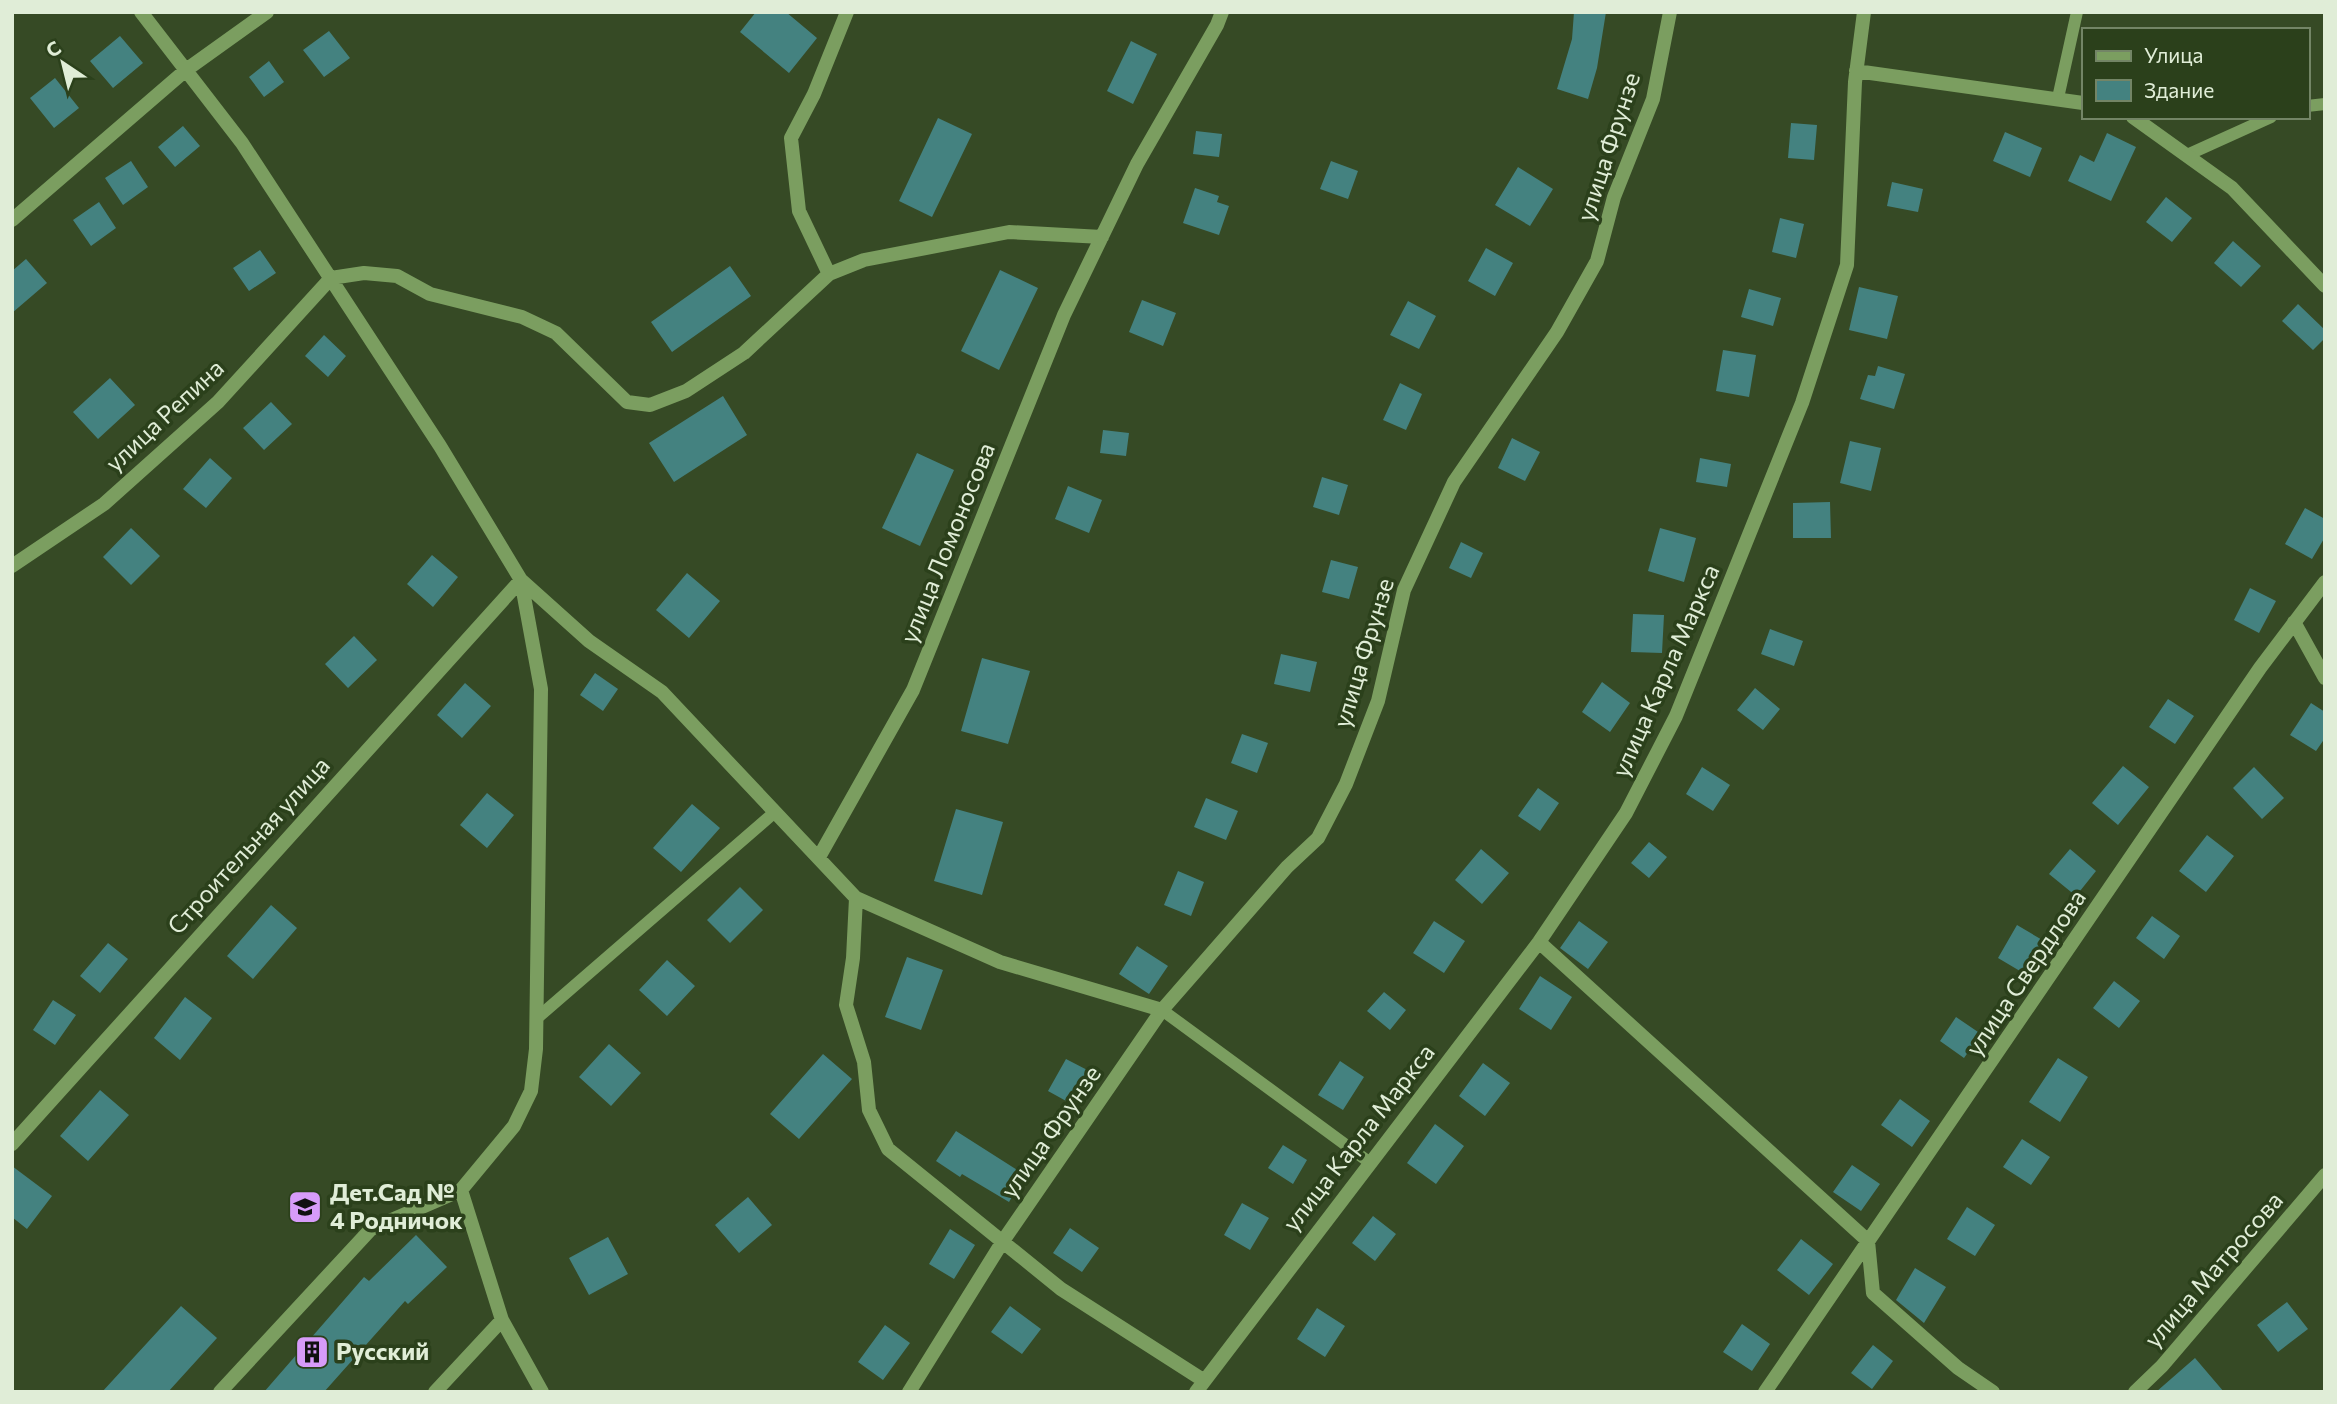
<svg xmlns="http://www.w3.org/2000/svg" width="2337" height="1404" font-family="Commissioner,sans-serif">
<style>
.building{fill:#448280}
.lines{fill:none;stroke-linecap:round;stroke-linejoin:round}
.service{stroke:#7b9e60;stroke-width:12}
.minor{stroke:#7b9e60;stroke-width:14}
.labels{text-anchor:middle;stroke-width:7;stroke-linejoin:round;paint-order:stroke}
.street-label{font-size:24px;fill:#e0edd7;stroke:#2b401b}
.poi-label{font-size:24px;font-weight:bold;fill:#e0edd7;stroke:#2b401b;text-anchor:start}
</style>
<rect width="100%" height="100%" fill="#364a25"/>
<!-- building -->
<path class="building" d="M 756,12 L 786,12 L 817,38 L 789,73 L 740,32 Z
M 1574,12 L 1606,12 L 1597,68 L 1588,99 L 1557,89 L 1572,39 Z
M 329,31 L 350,58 L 324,77 L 303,50 Z
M 120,36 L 143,63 L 113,88 L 90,61 Z
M 1131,41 L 1157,54 L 1133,104 L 1107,91 Z
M 269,61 L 284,82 L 264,97 L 249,77 Z
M 55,78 L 79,108 L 54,128 L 30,98 Z
M 938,118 L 972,134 L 932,217 L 899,201 Z
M 1791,123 L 1817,125 L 1814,160 L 1788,158 Z
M 183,126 L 200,146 L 175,167 L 158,147 Z
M 1196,131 L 1222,134 L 1219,157 L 1193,154 Z
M 2005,132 L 2042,148 L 2030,177 L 1993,161 Z
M 2107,133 L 2136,147 L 2111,201 L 2068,181 L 2080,155 L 2094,162 Z
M 131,161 L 148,187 L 123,205 L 105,178 Z
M 1331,161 L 1358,171 L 1348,199 L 1320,189 Z
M 1518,167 L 1553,189 L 1530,226 L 1495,205 Z
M 1892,182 L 1923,189 L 1918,212 L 1887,206 Z
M 1195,188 L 1219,196 L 1217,202 L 1229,206 L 1219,235 L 1183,223 Z
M 2166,197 L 2192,218 L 2172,242 L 2146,222 Z
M 99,202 L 116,228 L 91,246 L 73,220 Z
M 1780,218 L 1804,224 L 1796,258 L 1772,252 Z
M 2233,241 L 2261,266 L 2241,287 L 2214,263 Z
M 1486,248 L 1513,263 L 1495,296 L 1468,281 Z
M 260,250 L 276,273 L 249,291 L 233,268 Z
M 26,259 L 47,283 L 12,313 L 12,271 Z
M 730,266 L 751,296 L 672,352 L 651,322 Z
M 1000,270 L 1038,288 L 999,370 L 961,351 Z
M 1859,287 L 1898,296 L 1887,339 L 1849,330 Z
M 1749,289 L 1781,298 L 1773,326 L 1741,317 Z
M 1142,300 L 1176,313 L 1163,346 L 1129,332 Z
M 1408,301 L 1436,316 L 1419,349 L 1390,335 Z
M 2298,304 L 2325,330 L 2325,338 L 2313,350 L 2282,321 Z
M 324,335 L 346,356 L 328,377 L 305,356 Z
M 1723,350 L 1756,355 L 1749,397 L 1716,391 Z
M 1878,366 L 1905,374 L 1894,409 L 1860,399 L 1868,375 L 1875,376 Z
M 110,378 L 135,405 L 98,439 L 73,412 Z
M 1400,383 L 1422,394 L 1406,430 L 1383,420 Z
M 723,396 L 747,435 L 674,482 L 649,443 Z
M 271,402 L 292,424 L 264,450 L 243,428 Z
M 1103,430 L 1129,433 L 1126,456 L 1100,453 Z
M 1512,438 L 1540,452 L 1525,481 L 1498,468 Z
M 1850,441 L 1881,448 L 1871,491 L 1840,483 Z
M 917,453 L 954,470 L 920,546 L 882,528 Z
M 210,458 L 232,478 L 206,508 L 183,489 Z
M 1700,458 L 1731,464 L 1727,487 L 1696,482 Z
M 1322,477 L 1348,485 L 1339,515 L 1313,507 Z
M 1068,486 L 1102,500 L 1089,533 L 1055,519 Z
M 1830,502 L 1831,538 L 1793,538 L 1793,503 Z
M 2305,508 L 2325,519 L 2325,537 L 2312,559 L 2285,544 Z
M 131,528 L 160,556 L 131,585 L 103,557 Z
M 1660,528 L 1696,538 L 1684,582 L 1648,571 Z
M 1461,542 L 1483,553 L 1471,578 L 1449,568 Z
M 432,555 L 458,577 L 433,607 L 407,584 Z
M 1331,560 L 1358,567 L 1349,599 L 1322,592 Z
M 687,573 L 720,601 L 689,638 L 656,610 Z
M 2250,588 L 2276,601 L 2259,633 L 2234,620 Z
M 1633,614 L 1664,615 L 1662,653 L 1631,652 Z
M 1770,629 L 1803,641 L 1794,666 L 1761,654 Z
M 354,636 L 377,660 L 348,688 L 325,664 Z
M 1281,654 L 1317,662 L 1310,692 L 1274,684 Z
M 982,658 L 1030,671 L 1008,744 L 961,731 Z
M 595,673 L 618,689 L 603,711 L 580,695 Z
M 1602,682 L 1630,703 L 1610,732 L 1582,712 Z
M 465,683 L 491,706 L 462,738 L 437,715 Z
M 1755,688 L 1780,709 L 1763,730 L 1737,710 Z
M 2168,699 L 2194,716 L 2175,744 L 2149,727 Z
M 2311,703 L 2325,712 L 2325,738 L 2316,751 L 2290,735 Z
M 1242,734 L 1268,743 L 1257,773 L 1231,763 Z
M 2123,766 L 2149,787 L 2118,825 L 2092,803 Z
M 1702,767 L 1730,785 L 1713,811 L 1686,794 Z
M 2254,767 L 2284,798 L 2262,819 L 2233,788 Z
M 1538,788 L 1559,803 L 1540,831 L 1518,816 Z
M 487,793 L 514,815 L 487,848 L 460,825 Z
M 1206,798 L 1238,811 L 1226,840 L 1194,827 Z
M 692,804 L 720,828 L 681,872 L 653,848 Z
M 956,809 L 1003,822 L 982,895 L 934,881 Z
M 2207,835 L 2234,856 L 2206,892 L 2179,871 Z
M 1649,842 L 1667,857 L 1649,878 L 1631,863 Z
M 1481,849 L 1509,873 L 1482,904 L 1455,880 Z
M 2070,849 L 2096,871 L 2076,896 L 2049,874 Z
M 1178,871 L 1204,882 L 1191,916 L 1164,905 Z
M 740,887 L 763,910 L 730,943 L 707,920 Z
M 271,905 L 297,928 L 253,979 L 227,956 Z
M 2152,916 L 2180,936 L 2164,959 L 2136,938 Z
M 1434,921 L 1465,941 L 1444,973 L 1413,953 Z
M 1579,921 L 1608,942 L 1588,969 L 1560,948 Z
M 2017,925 L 2044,941 L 2025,974 L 1998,958 Z
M 108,943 L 128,959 L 100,993 L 80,976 Z
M 1137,946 L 1168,966 L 1149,994 L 1119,974 Z
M 907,957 L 943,970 L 921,1030 L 885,1017 Z
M 667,960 L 695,986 L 667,1016 L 639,990 Z
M 1540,976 L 1572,997 L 1551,1030 L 1519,1009 Z
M 2114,981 L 2140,1001 L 2119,1028 L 2093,1008 Z
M 1384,992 L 1406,1010 L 1390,1030 L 1367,1011 Z
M 185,997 L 212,1018 L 180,1060 L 154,1038 Z
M 53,1000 L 76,1015 L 55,1045 L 33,1030 Z
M 1956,1017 L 1981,1034 L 1964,1058 L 1940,1041 Z
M 609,1044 L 641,1073 L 611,1106 L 579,1077 Z
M 823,1054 L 852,1079 L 799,1139 L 770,1114 Z
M 2058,1058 L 2088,1077 L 2060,1122 L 2029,1102 Z
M 1066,1059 L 1095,1074 L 1077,1107 L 1048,1091 Z
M 1340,1061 L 1364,1077 L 1343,1110 L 1318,1095 Z
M 1483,1063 L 1510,1083 L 1485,1116 L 1459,1096 Z
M 100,1090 L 129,1115 L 88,1161 L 60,1136 Z
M 1900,1099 L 1930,1121 L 1912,1147 L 1881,1125 Z
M 1435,1124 L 1464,1146 L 1436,1184 L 1407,1163 Z
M 956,1131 L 1025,1175 L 1009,1202 L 962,1174 L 960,1177 L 936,1161 Z
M 2022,1139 L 2050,1157 L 2031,1185 L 2003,1167 Z
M 1283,1145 L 1307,1160 L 1293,1184 L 1268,1168 Z
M 1852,1165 L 1880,1184 L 1861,1211 L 1833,1192 Z
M 12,1166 L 52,1196 L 27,1229 L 12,1217 Z
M 748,1197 L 772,1225 L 739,1253 L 715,1225 Z
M 1242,1203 L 1269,1218 L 1250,1250 L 1224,1235 Z
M 1967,1207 L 1995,1225 L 1975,1256 L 1947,1239 Z
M 1373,1216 L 1396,1234 L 1375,1261 L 1352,1243 Z
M 1070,1228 L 1099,1248 L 1082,1272 L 1053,1253 Z
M 950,1229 L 975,1245 L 954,1279 L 929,1264 Z
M 416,1235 L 447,1267 L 408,1304 L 405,1301 L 324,1392 L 264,1392 L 364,1277 L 369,1281 Z
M 608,1237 L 628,1274 L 589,1295 L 569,1258 Z
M 1801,1239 L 1833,1264 L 1809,1295 L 1777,1270 Z
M 1915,1268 L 1946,1287 L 1924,1323 L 1896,1300 Z
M 2287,1302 L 2308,1329 L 2278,1352 L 2257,1325 Z
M 181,1306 L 217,1338 L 168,1392 L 102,1392 Z
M 1010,1306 L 1041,1329 L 1022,1354 L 991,1332 Z
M 1317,1308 L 1345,1326 L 1325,1357 L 1297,1339 Z
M 1742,1324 L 1770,1344 L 1752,1371 L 1723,1352 Z
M 885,1325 L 910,1343 L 883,1380 L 858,1362 Z
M 1873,1345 L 1893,1361 L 1872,1389 L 1851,1373 Z
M 2195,1358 L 2224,1392 L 2156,1392 Z"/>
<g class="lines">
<!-- service -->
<path class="service" d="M 2058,98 L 2077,12
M 2307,106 L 2325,104
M 2187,155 L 2271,117
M 1162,1010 L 1369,1162
M 536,1019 L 775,812"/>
<!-- minor -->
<path class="minor" d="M 141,12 L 242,143 L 440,446 L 521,580 L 541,689 L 536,1049 L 531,1091 L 514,1126 L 461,1190 L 371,1229 L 220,1392
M 1856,71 L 2083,103
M 2133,117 L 2232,188 L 2325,286
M 12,220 L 186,70 L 267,12
M 829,274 L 799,211 L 791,138 L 814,94 L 847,12
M 12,566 L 104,504 L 218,402 L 331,278 L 364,273 L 397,276 L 430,294 L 522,317 L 556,333 L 627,402 L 650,405 L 686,391 L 744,353 L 829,274 L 864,260 L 1009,232 L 1102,237
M 2294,622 L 2325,678
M 819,857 L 913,690 L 1064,315 L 1137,164 L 1217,25 L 1222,12
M 856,898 L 1000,962 L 1162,1010
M 1539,942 L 1868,1241 L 1873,1293 L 1958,1368 L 1993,1392
M 12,1144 L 521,580 L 589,641 L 662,692 L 856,898 L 853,958 L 846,1005 L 864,1062 L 869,1110 L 888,1149 L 1061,1289 L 1203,1380
M 502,1320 L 542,1392
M 435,1392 L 502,1320 L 461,1190
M 909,1392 L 1003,1241 L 1162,1010 L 1287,867 L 1318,838 L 1346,784 L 1378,701 L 1404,590 L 1454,482 L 1557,332 L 1597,261 L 1614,197 L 1653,99 L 1670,12
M 1196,1392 L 1539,942 L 1626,813 L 1676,716 L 1802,403 L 1847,265 L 1855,82 L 1864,12
M 1765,1392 L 2260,668 L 2325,582
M 2135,1392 L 2162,1366 L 2325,1175"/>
</g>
<!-- icons -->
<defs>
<g id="school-square" transform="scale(1.75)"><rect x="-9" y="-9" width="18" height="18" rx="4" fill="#d79bf9" stroke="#2b401b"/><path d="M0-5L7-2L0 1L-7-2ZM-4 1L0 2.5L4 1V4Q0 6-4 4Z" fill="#111"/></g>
<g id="building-square" transform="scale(1.75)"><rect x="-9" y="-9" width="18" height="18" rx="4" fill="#d79bf9" stroke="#2b401b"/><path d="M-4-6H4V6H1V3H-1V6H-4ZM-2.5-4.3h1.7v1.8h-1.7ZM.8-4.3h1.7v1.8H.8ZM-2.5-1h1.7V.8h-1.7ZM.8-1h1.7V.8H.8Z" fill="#111"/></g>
</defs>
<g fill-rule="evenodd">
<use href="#school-square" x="305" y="1207"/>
<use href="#building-square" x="312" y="1352"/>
</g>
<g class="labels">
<!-- street labels -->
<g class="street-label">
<text transform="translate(1609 147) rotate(-72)" y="8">улица Фрунзе</text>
<text transform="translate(165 416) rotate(-43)" y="8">улица Репина</text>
<text transform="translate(948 543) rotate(-68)" y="8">улица Ломоносова</text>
<text transform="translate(1364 653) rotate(-73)" y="8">улица Фрунзе</text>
<text transform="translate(1666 671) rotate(-66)" y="8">улица Карла Маркса</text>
<text transform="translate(249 846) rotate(-48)" y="8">Строительная улица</text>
<text transform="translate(2026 973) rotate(-56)" y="8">улица Свердлова</text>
<text transform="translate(1051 1132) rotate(-55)" y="8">улица Фрунзе</text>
<text transform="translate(1359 1138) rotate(-52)" y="8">улица Карла Маркса</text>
<text transform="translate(2214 1270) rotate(-49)" y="8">улица Матросова</text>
</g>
<!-- poi labels -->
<g class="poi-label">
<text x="330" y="1201">Дет.Сад №<tspan x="330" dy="28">4 Родничок</tspan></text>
<text x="336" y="1360">Русский</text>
</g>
</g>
<!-- border -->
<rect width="2337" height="1404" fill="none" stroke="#e0edd7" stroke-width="28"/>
<!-- legend -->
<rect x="2082" y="28" width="228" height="91" fill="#2b401b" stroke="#738566" stroke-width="2"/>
<rect x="2096" y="51" width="35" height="10" fill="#7b9e60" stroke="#738566" stroke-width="2"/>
<text x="2144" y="63" font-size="21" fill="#e0edd7">Улица</text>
<rect x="2096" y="80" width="35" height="21" fill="#448280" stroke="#738566" stroke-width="2"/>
<text x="2144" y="98" font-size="21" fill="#e0edd7">Здание</text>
<!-- north arrow -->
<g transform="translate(63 63) rotate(325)" stroke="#2b401b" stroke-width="5" paint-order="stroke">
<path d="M0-5L12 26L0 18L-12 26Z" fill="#e0edd7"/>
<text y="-10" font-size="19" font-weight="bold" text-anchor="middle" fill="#e0edd7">С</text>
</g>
</svg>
